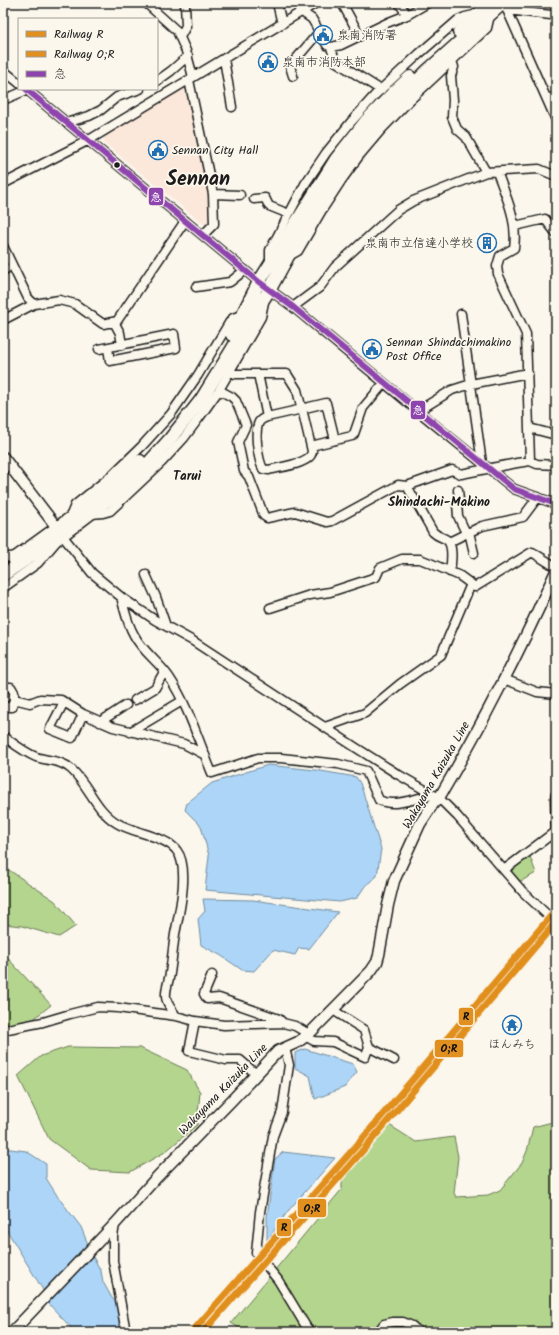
<svg xmlns="http://www.w3.org/2000/svg" width="559" height="1335" font-family="Kalam,'Klee One',sans-serif">
<style>
.built{fill:#fbe8da}
.green{fill:#b4d58e;stroke:#687855}
.water{fill:#acd5f7;stroke:#728b9f}
.lines{fill:none;stroke-linecap:round;stroke-linejoin:round}
.minor-casing{stroke:#1c1c1c;stroke-width:11}
.major-casing{stroke:#1c1c1c;stroke-width:13}
.highway-casing{stroke:#1c1c1c;stroke-width:15}
.minor{stroke:#fbf7ec;stroke-width:8}
.major{stroke:#fbf7ec;stroke-width:10}
.highway{stroke:#fbf7ec;stroke-width:12}
.bus-1-casing{stroke:#fbf7ec;stroke-width:9}
.bus-1{stroke:#8e44ad;stroke-width:6}
.rail-1-casing{stroke:#fbf7ec;stroke-width:10}
.rail-2-casing{stroke:#fbf7ec;stroke-width:10}
.rail-1{stroke:#e18f1f;stroke-width:7}
.rail-2{stroke:#e18f1f;stroke-width:7}
.bus-dot{fill:#1c1c1c;stroke:#fbf7ec;stroke-width:1.5}
.labels{text-anchor:middle;stroke-width:3.5;stroke-linejoin:round;paint-order:stroke}
.poi-label{font-size:12px;fill:#1c1c1c;stroke:#fbf7ec;text-anchor:start}
.street-label{font-size:12px;fill:#1c1c1c;stroke:#fbf7ec}
.neighbourhood-label{font-size:13px;font-weight:bold;fill:#1c1c1c;stroke:#fbf7ec}
.town-label{font-size:20px;font-weight:bold;fill:#1c1c1c;stroke:#fbf7ec}
.line-badge{stroke:#fbf7ec;stroke-width:1.5}
.badge-label{font-size:11px;text-anchor:middle;font-weight:bold;fill:#fff}
.pale-badge-label{font-size:11px;text-anchor:middle;font-weight:bold;fill:#111}
</style>
<rect width="100%" height="100%" fill="#fbf7ec"/>
<filter id="ink" filterUnits="userSpaceOnUse"><feTurbulence type="fractalNoise" baseFrequency=".025" numOctaves="2"/><feDisplacementMap in="SourceGraphic" scale="8" xChannelSelector="R" yChannelSelector="G"/><feConvolveMatrix kernelMatrix="1 2 1 2 8 2 1 2 1" color-interpolation-filters="sRGB"/></filter>
<g filter="url(#ink)">
<!-- built -->
<path class="built" d="M 188,86 L 212,186 L 213,223 L 207,227 L 104,143 L 104,135 Z"/>
<!-- green -->
<path class="green" d="M 529,854 L 536,873 L 523,880 L 519,881 L 511,871 L 511,868 Z
M 3,866 L 55,901 L 76,926 L 59,937 L 22,926 L 3,924 Z
M 3,953 L 51,1005 L 26,1025 L 3,1029 Z
M 68,1047 L 140,1048 L 187,1070 L 200,1092 L 197,1125 L 165,1152 L 130,1172 L 91,1170 L 49,1139 L 18,1076 L 41,1056 Z
M 556,1121 L 556,1332 L 246,1332 L 231,1323 L 342,1189 L 342,1176 L 386,1123 L 416,1142 L 454,1137 L 458,1157 L 454,1193 L 456,1197 L 488,1195 L 500,1190 L 522,1163 L 527,1151 L 533,1127 Z"/>
<!-- water -->
<path class="water" d="M 268,765 L 315,770 L 356,777 L 360,783 L 381,849 L 377,876 L 365,886 L 357,898 L 340,902 L 205,890 L 209,856 L 201,826 L 185,810 L 187,803 L 212,783 Z
M 203,899 L 253,900 L 338,912 L 309,949 L 299,948 L 295,955 L 273,950 L 254,971 L 242,970 L 220,955 L 201,945 L 198,919 L 205,911 Z
M 305,1049 L 353,1064 L 357,1072 L 345,1087 L 315,1099 L 310,1076 L 295,1068 L 295,1053 Z
M 3,1148 L 26,1151 L 46,1164 L 46,1178 L 58,1197 L 81,1227 L 93,1257 L 101,1271 L 103,1282 L 112,1298 L 119,1306 L 124,1332 L 75,1332 L 48,1303 L 43,1290 L 3,1224 Z
M 283,1152 L 335,1158 L 288,1211 L 267,1241 L 267,1217 L 275,1159 Z"/>
<g class="lines">
<!-- minor casing -->
<g class="minor-casing">
<path id="minor" d="M 146,3 L 177,31 L 186,51 L 193,77
M 277,3 L 282,24
M 342,3 L 360,36
M 399,3 L 407,15
M 504,3 L 556,120
M 507,10 L 551,15 L 556,14
M 302,12 L 312,19 L 327,45 L 331,47 L 341,45 L 389,22 L 407,15 L 428,3
M 180,37 L 186,26 L 185,3
M 331,47 L 335,61 L 381,90
M 224,59 L 232,107
M 452,61 L 454,67 L 451,76 L 453,100 L 452,117 L 457,129 L 466,137 L 486,172
M 3,70 L 19,83
M 293,76 L 290,66 L 319,32
M 189,80 L 213,194 L 214,224 L 203,235
M 157,81 L 171,71 L 188,56
M 26,89 L 259,282 L 293,307 L 418,411 L 514,489 L 556,504
M 546,97 L 556,99
M 3,99 L 8,98 L 27,90
M 66,123 L 89,116 L 101,110 L 117,97 L 140,89
M 497,172 C 506,196 518,221 514,248 L 500,256 L 497,266 L 498,274 L 526,334 L 530,461
M 3,184 L 89,140 L 316,3
M 213,194 L 240,195
M 254,199 L 265,198 L 269,206 L 289,214
M 515,226 L 545,219 L 556,233
M 3,246 L 28,298 L 34,304
M 289,256 L 298,251 L 322,210 L 341,181 L 359,156 L 381,130 L 411,99 L 487,28 L 490,15
M 270,264 L 270,250 L 305,184 L 326,153 L 351,122 L 376,94 L 419,54 L 458,20 L 465,17 L 478,14
M 3,271 L 6,269
M 196,287 L 230,282 L 245,270
M 293,307 L 320,287 L 335,267 L 398,210 L 413,201 L 486,172 L 539,169 L 556,176
M 461,314 L 482,463
M 3,320 L 34,304 L 59,300 L 75,304 L 103,324 L 117,321 L 185,221
M 114,322 L 120,333 L 122,345
M 99,349 L 174,334 L 176,348 L 110,361 L 108,348
M 229,371 L 235,374 L 287,374 L 297,390 L 301,406
M 258,374 L 267,417
M 219,390 L 232,397 L 236,401 L 246,425 L 238,442 L 244,471 L 249,477 L 264,516 L 267,518 L 295,512 L 327,522 L 332,521 L 398,485 L 407,486 L 433,532 C 438,537 443,537 447,540 C 454,546 451,564 450,572
M 305,408 L 326,403 L 335,440
M 298,410 L 267,417 C 264,418 261,419 259,422 C 254,432 258,459 263,469 L 269,470 C 279,467 312,464 312,451 L 303,413
M 418,411 L 452,390 L 471,384 L 528,373
M 529,428 L 556,435
M 311,446 L 352,436 L 354,434 L 363,408 L 384,383
M 407,486 L 452,470 L 461,474 L 517,463 L 530,461 L 537,464 L 556,465
M 458,490 L 459,500 L 457,504 L 458,516 L 466,533
M 91,514 L 103,513 L 110,511 L 162,462 L 184,438 L 199,418 L 219,390 L 261,317 L 264,302
M 70,517 L 75,505 L 111,476 L 142,446 L 171,414 L 198,375 L 229,323 L 233,318 L 244,314
M 469,532 L 474,553
M 449,542 L 482,526 L 523,517 L 538,497
M 3,558 L 17,556
M 146,575 L 156,597 L 166,626
M 3,588 L 38,563 L 62,535 L 92,573 L 121,597 L 155,620 L 193,641 L 355,747 L 399,775 L 439,798 L 457,816 L 523,892 L 556,923
M 121,597 C 125,611 127,623 134,635 C 142,651 159,662 169,677 C 188,705 199,742 212,773 L 258,758 L 281,758 L 338,764 L 366,771 L 379,800 C 394,808 416,798 432,795
M 270,608 L 310,595 L 330,592 L 376,577 L 380,568 L 402,559 L 420,559 L 430,563 L 460,576 L 475,587 L 532,552 L 556,567
M 504,679 L 537,692 L 556,694
M 3,687 L 11,687 L 14,692 L 14,699
M 135,700 L 155,688 L 164,672
M 64,702 L 50,729 L 72,738 L 83,714
M 3,707 L 12,707 L 14,699 L 30,703 L 40,699 L 61,700 L 83,714 L 113,727 L 184,744 L 205,755
M 100,722 L 126,705
M 325,727 L 365,713 L 400,684 L 441,655 L 471,584
M 130,732 L 182,701
M 3,736 C 14,744 24,752 36,757 C 48,761 61,760 71,769 C 89,785 95,810 117,823 C 133,833 167,836 177,851 C 190,868 179,914 175,934 C 173,947 172,960 170,973 C 169,981 165,990 166,997 C 166,1003 173,1011 176,1016
M 504,870 L 556,831 L 555,798 L 556,794
M 212,975 L 204,994 L 207,999 L 219,998 L 279,1019 L 283,1023
M 195,1021 L 189,1051 L 226,1060 L 240,1060 L 256,1074
M 3,1030 L 43,1022 L 70,1014 L 98,1007 L 118,1008 L 176,1016 L 195,1021 L 224,1025 L 283,1023 L 295,1026 L 309,1034
M 305,1036 L 314,1041 L 333,1042 L 365,1057 L 369,1047 L 364,1030 L 333,1010
M 369,1047 L 394,1060
M 285,1048 L 289,1065 L 282,1112 L 273,1136 L 260,1212 L 256,1253 L 278,1280 L 307,1328 L 310,1332
M 115,1224 L 113,1237 L 113,1261 L 126,1332
M 378,1332 L 384,1324 L 393,1322 L 403,1322 L 412,1326 L 419,1332"/>
</g>
<!-- major casing -->
<g class="major-casing">
<path id="major" d="M 3,457 L 61,533
M 12,1332 L 115,1224 L 157,1177 L 232,1100 L 278,1051 L 298,1042 L 309,1034 L 371,971 L 377,962 L 379,955 L 388,905 L 394,881 L 420,824 L 433,804 L 439,798 C 482,725 521,649 556,571"/>
</g>
<!-- highway casing -->
<g class="highway-casing">
<path id="highway" d="M 459,32 L 490,3
M 232,335 L 259,282 L 336,159 L 366,121 L 393,93 L 410,77
M 14,559 L 68,520 L 109,489 L 140,461
M 3,575 L 62,535 L 117,493 L 144,468 L 170,439 L 201,400 L 230,353 L 251,318 L 270,289 L 327,185 L 381,117 L 427,71 L 503,3"/>
</g>
<!-- minor -->
<use href="#minor" class="minor"/>
<!-- major -->
<use href="#major" class="major"/>
<!-- highway -->
<use href="#highway" class="highway"/>
<!-- bus-1 casing -->
<g class="bus-1-casing">
<path id="bus-1" d="M 26,89 L 259,282 L 293,307 L 514,489 L 556,504"/>
</g>
<!-- bus-1 -->
<use href="#bus-1" class="bus-1"/>
<!-- rail-1 casing -->
<g class="rail-1-casing">
<path id="rail-1" d="M 192,1332 L 358,1144 L 556,910"/>
</g>
<!-- rail-2 casing -->
<g class="rail-2-casing">
<path id="rail-2" d="M 203,1332 L 364,1149 L 556,922"/>
</g>
<!-- rail-1 -->
<use href="#rail-1" class="rail-1"/>
<!-- rail-2 -->
<use href="#rail-2" class="rail-2"/>
</g>
</g>
<!-- icons -->
<defs>
<g id="civic-ring" transform="scale(1)"><circle r="9.5" fill="#fbf7ec" stroke="#1f6fb2" stroke-width="1.5"/><path d="M-.6-6.5H3V-4.5H.6V-3L4-1V1h2V6H-6V1h2V-1L-.6-3ZM-1.2 2.5V6h2.4V2.5Z" fill="#1f6fb2"/></g>
<g id="building-ring" transform="scale(1)"><circle r="9.5" fill="#fbf7ec" stroke="#1f6fb2" stroke-width="1.5"/><path d="M-4-6H4V6H1V3H-1V6H-4ZM-2.5-4.3h1.7v1.8h-1.7ZM.8-4.3h1.7v1.8H.8ZM-2.5-1h1.7V.8h-1.7ZM.8-1h1.7V.8H.8Z" fill="#1f6fb2"/></g>
<g id="temple-ring" transform="scale(1)"><circle r="9.5" fill="#fbf7ec" stroke="#1f6fb2" stroke-width="1.5"/><path d="M0-6L5-2H3V0L6.5 2.5H4V6H1.5V3h-3V6H-4V2.5H-6.5L-3 0V-2H-5Z" fill="#1f6fb2"/></g>
</defs>
<g fill-rule="evenodd">
<use href="#civic-ring" x="323" y="35"/>
<use href="#civic-ring" x="268" y="62"/>
<use href="#civic-ring" x="158" y="150"/>
<use href="#building-ring" x="487" y="243"/>
<use href="#civic-ring" x="372" y="349"/>
<use href="#temple-ring" x="512" y="1025"/>
</g>
<!-- markers -->
<circle class="bus-dot" cx="117" cy="165" r="3.5"/>
<g class="labels">
<!-- poi labels -->
<g class="poi-label">
<text x="337" y="39">泉南消防署</text>
<text x="282" y="66">泉南市消防本部</text>
<text x="172" y="154">Sennan City Hall</text>
<text x="473" y="247" text-anchor="end">泉南市立信達小学校</text>
<text x="386" y="346">Sennan Shindachimakino<tspan x="386" dy="14">Post Office</tspan></text>
<text x="512" y="1048" text-anchor="middle">ほんみち</text>
</g>
<!-- street labels -->
<g class="street-label">
<text transform="translate(436 775) rotate(-60)" y="4">Wakayama Kaizuka Line</text>
<text transform="translate(223 1089) rotate(-46)" y="4">Wakayama Kaizuka Line</text>
</g>
<!-- neighbourhood labels -->
<g class="neighbourhood-label">
<text x="187" y="480">Tarui</text>
<text x="439" y="506">Shindachi-Makino</text>
</g>
<!-- town labels -->
<g class="town-label">
<text x="198" y="185">Sennan</text>
</g>
</g>
<g class="line-badge">
<rect x="148" y="187" width="16" height="19" rx="4" fill="#8e44ad"/>
<rect x="410" y="400" width="16" height="20" rx="4" fill="#8e44ad"/>
<rect x="458" y="1007" width="16" height="19" rx="4" fill="#e18f1f"/>
<rect x="434" y="1039" width="30" height="19" rx="4" fill="#e18f1f"/>
<rect x="297" y="1198" width="30" height="20" rx="4" fill="#e18f1f"/>
<rect x="276" y="1218" width="16" height="19" rx="4" fill="#e18f1f"/>
</g>
<g class="badge-label">
<text x="156" y="201">急</text>
<text x="418" y="414">急</text>
</g>
<g class="pale-badge-label">
<text x="466" y="1020">R</text>
<text x="449" y="1052">O;R</text>
<text x="312" y="1212">O;R</text>
<text x="284" y="1231">R</text>
</g>
<!-- margin -->
<rect width="559" height="1335" fill="none" stroke="#fbf7ec" stroke-width="16"/>
<rect x="8" y="8" width="543" height="1319" fill="none" stroke="#1c1c1c" stroke-width="1.5" filter="url(#ink)"/>
<!-- legend -->
<rect x="18" y="18" width="140" height="72" fill="#fbf7ec" stroke="#a29f99"/>
<rect x="26" y="31" width="20" height="6" fill="#e18f1f" stroke="#a29f99"/>
<text x="54" y="38" font-size="12" fill="#1c1c1c">Railway R</text>
<rect x="26" y="51" width="20" height="6" fill="#e18f1f" stroke="#a29f99"/>
<text x="54" y="58" font-size="12" fill="#1c1c1c">Railway O;R</text>
<rect x="26" y="71" width="20" height="6" fill="#8e44ad" stroke="#a29f99"/>
<text x="54" y="78" font-size="12" fill="#1c1c1c">急</text>
</svg>
